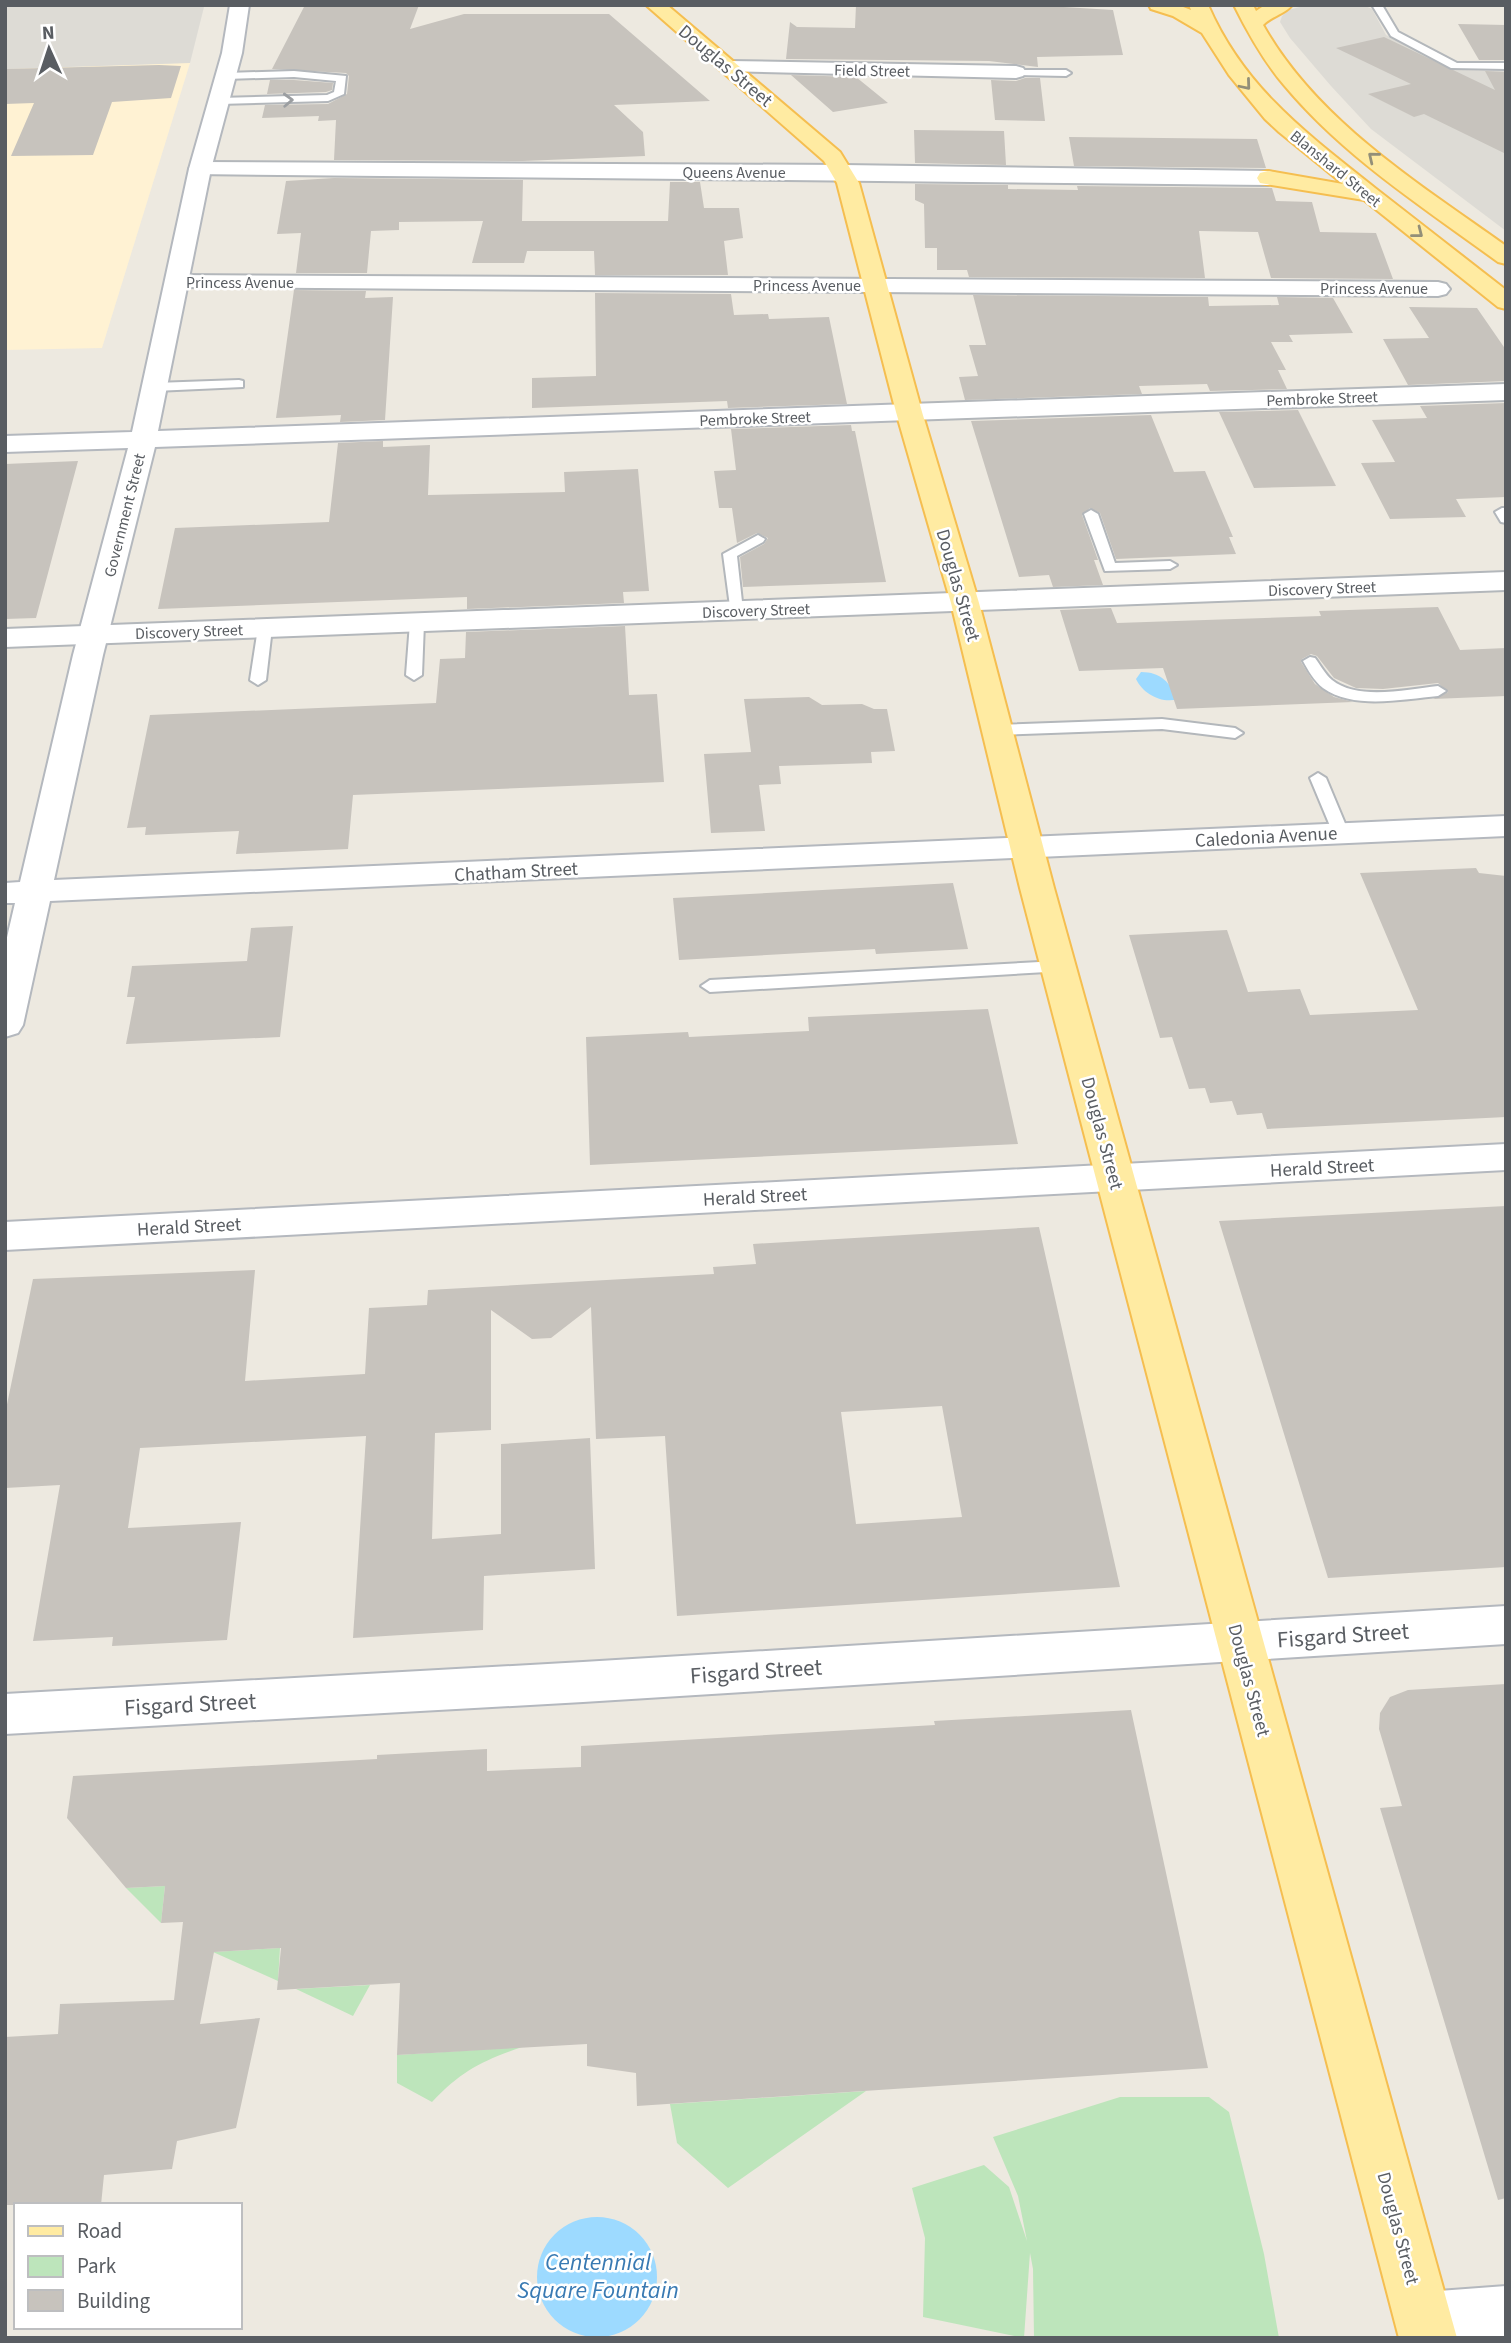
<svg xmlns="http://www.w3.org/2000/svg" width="1511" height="2343" font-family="'Source Sans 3',sans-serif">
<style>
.commercial{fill:#fff2d3}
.industrial{fill:#dddbd5}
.green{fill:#bde5bb}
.water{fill:#9ddaff}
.building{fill:#c7c3bd;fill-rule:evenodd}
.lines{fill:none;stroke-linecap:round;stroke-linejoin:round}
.lane-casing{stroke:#b3b7bb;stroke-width:4}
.street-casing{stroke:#b3b7bb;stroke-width:4}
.secondary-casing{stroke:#b4b8be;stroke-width:4}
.primary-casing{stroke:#f5be50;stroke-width:4}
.lane{fill:#fff;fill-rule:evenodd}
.street{fill:#fff;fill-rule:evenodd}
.secondary{fill:#fff;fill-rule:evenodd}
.primary{fill:#ffeba2;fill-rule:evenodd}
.oneway{stroke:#938f78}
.oneway2{stroke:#9b9ea1}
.labels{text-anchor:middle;stroke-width:5;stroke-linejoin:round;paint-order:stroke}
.far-street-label{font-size:16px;fill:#595d62;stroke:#fff}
.street-label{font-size:19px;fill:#595d62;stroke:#fff}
.near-street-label{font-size:23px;fill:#595d62;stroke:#fff}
.near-water-label{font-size:24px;font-style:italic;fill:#397ab3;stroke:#fff}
</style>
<rect width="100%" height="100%" fill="#ede9e0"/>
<!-- commercial -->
<path class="commercial" d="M 183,63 L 190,63 L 102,348 L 5,350 L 5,69 Z"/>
<!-- industrial -->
<path class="industrial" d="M 5,5 L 131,5 L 204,7 L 190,63 L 5,69 Z
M 1308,5 L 1363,5 L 1372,9 L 1386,35 L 1460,70 L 1506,71 L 1506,231 L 1371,129 L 1331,86 L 1290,38 L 1280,22 L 1282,16 L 1288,10 Z"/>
<!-- green -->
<path class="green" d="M 165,1886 L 161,1923 L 126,1888 Z
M 280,1948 L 278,1981 L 213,1952 Z
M 370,1985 L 353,2016 L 296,1989 Z
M 522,2047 C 480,2062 463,2070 432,2102 L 397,2083 L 397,2055 Z
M 866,2091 L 728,2188 L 677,2143 L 670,2104 Z
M 1120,2097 L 1209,2097 L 1229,2112 L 1264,2254 L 1279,2338 L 1034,2338 L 1033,2269 L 1030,2253 L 1024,2338 L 923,2317 L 925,2238 L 912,2188 L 984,2165 L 1009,2187 L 1027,2241 L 1018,2196 L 993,2137 Z"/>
<!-- water -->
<path class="water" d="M 1141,672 C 1161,672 1170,683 1178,699 C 1162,704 1143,694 1136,679 Z
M537 2277a60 60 0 1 1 120 0a60 60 0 1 1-120 0Z"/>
<!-- building -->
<path class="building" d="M 305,5 L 419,5 L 410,29 L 464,14 L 609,14 L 710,101 L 614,105 L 643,132 L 645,156 L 523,161 L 334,160 L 336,120 L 318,121 L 319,116 L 262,118 L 265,105 L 328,104 L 347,94 L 349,76 L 346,73 L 272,69 Z
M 856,5 L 1031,5 L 1113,10 L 1123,55 L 1037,57 L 1038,67 L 989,61 L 786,59 L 790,22 L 797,27 L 855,28 Z
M 1458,24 L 1506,25 L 1506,60 L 1479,60 Z
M 1384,37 L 1495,90 L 1485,71 L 1506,72 L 1506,154 L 1424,114 L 1414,117 L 1368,94 L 1411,84 L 1336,48 Z
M 159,65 L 181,66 L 171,98 L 112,102 L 93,155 L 11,156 L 34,103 L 5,104 L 5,69 Z
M 791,75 L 856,77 L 888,103 L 833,112 Z
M 1025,78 L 1040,78 L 1045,121 L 995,120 L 991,80 L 1016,81 Z
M 270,80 L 294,80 L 333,83 L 332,90 L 326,92 L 267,94 Z
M 914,130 L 1004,131 L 1006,165 L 915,163 Z
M 1069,137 L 1257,139 L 1266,168 L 1074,166 Z
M 334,178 L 523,180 L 522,221 L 668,221 L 670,182 L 700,182 L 704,208 L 739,208 L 743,238 L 724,241 L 728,275 L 595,275 L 594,251 L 527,251 L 524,263 L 472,263 L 483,221 L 399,222 L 399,230 L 371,231 L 367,273 L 296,273 L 301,233 L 277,234 L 286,181 Z
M 915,184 L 1008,185 L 1008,189 L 1078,190 L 1077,186 L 1272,188 L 1276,201 L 1312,202 L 1320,232 L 1376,233 L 1393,279 L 1271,278 L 1258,232 L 1199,231 L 1205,278 L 969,277 L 967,270 L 937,270 L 937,248 L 925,248 L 924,204 L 915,200 Z
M 294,290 L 366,291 L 365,298 L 393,297 L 385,420 L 340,422 L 341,415 L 276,418 Z
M 595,293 L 731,294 L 734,315 L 768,314 L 769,319 L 829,317 L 847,404 L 728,408 L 727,401 L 532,408 L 532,378 L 596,376 Z
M 973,295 L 1208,297 L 1209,306 L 1279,305 L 1277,297 L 1333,298 L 1353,333 L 1289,335 L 1293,342 L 1271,342 L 1286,370 L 1278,370 L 1287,389 L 1210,391 L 1207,384 L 1139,386 L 1142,394 L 965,400 L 959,377 L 978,376 L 969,345 L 986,345 Z
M 1409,307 L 1477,308 L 1506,350 L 1506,381 L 1408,385 L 1383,339 L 1429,338 Z
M 1506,403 L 1506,497 L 1456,499 L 1466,517 L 1390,519 L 1361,463 L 1395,462 L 1372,420 L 1427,418 L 1420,406 Z
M 1298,410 L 1336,486 L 1254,488 L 1219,412 Z
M 1151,415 L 1174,472 L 1205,471 L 1233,537 L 1229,537 L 1236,554 L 1116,559 L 1100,513 L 1090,508 L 1082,515 L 1098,560 L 1094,560 L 1103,585 L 1053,587 L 1049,575 L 1019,577 L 971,421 Z
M 851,425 L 852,431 L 855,431 L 886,582 L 743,587 L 740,557 L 764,544 L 768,538 L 757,533 L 737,543 L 732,508 L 719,508 L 714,471 L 736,470 L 731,429 Z
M 383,441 L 383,447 L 430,445 L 428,495 L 565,492 L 564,472 L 638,469 L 649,591 L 623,592 L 624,603 L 467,609 L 467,597 L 158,609 L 175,528 L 329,522 L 338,443 Z
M 78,461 L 36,618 L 5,619 L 5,464 Z
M 1438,607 L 1460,650 L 1506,648 L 1506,696 L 1433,699 L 1448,692 L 1438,683 L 1383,689 L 1356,688 L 1334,678 L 1317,656 L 1311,654 L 1302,659 L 1301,662 L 1315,684 L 1334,697 L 1353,702 L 1177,709 L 1163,668 L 1079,671 L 1060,610 L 1111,608 L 1117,623 L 1321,616 L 1319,611 Z
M 625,626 L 629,695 L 657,694 L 664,782 L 353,795 L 348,849 L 236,854 L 239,831 L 145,835 L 146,827 L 127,828 L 150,715 L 436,703 L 440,659 L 465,658 L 466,632 Z
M 809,697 L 822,705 L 862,704 L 874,709 L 887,709 L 895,751 L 871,752 L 872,763 L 779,766 L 781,784 L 759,785 L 765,831 L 711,833 L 704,754 L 751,752 L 744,699 Z
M 1476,868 L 1479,873 L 1506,876 L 1506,1117 L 1267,1129 L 1262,1113 L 1237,1115 L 1232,1101 L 1210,1103 L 1205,1088 L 1189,1089 L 1172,1037 L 1160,1038 L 1129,935 L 1227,930 L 1248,992 L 1300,989 L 1310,1015 L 1418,1010 L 1360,873 Z
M 953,883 L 968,949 L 876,954 L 875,949 L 679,960 L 673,898 Z
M 293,926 L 280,1037 L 126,1044 L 135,997 L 127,997 L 132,966 L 247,961 L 251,928 Z
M 988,1009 L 1018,1144 L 590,1165 L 586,1037 L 688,1032 L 689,1037 L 809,1031 L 808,1017 Z
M 1506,1206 L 1506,1567 L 1328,1578 L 1219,1221 Z
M 1039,1227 L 1120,1587 L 677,1616 L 665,1436 L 596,1439 L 591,1307 L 551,1338 L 532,1339 L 491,1310 L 491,1430 L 435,1433 L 432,1539 L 501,1534 L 501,1444 L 590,1438 L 595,1569 L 484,1576 L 483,1630 L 353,1638 L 366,1436 L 140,1448 L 128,1528 L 241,1522 L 227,1640 L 112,1646 L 113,1637 L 33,1641 L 60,1485 L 5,1488 L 5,1414 L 33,1279 L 255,1270 L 245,1381 L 365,1374 L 369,1308 L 427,1305 L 428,1290 L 714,1274 L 713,1267 L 756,1264 L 753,1244 ZM 942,1406 L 962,1517 L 856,1524 L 841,1412 Z
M 1506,1684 L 1506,2198 L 1498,2200 L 1380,1808 L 1402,1806 L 1379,1729 L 1380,1713 L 1390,1697 L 1408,1690 Z
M 1131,1710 L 1208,2068 L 637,2106 L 636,2073 L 587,2066 L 587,2044 L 397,2055 L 400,1983 L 277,1990 L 281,1948 L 214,1952 L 200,2024 L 260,2018 L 236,2128 L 177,2141 L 172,2169 L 104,2175 L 101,2205 L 5,2205 L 5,2037 L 58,2034 L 60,2004 L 174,2000 L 183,1922 L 161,1923 L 165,1886 L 126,1888 L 67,1818 L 73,1776 L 377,1759 L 377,1755 L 487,1749 L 487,1771 L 581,1767 L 581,1746 L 935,1725 L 934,1721 Z"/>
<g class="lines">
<!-- lane casing -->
<g class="lane-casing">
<path id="lane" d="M 1372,5 L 1382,5 L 1398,32 L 1457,63 L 1506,63 L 1506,69 L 1451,68 L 1391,36 Z
M 1012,70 L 1066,70 L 1071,73 L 1066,76 L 1016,75 L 1011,72 Z
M 294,71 L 346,76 L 344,94 L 328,101 L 219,104 L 214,101 L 219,98 L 327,95 L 334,92 L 336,81 L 294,77 L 226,79 L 221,76 L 226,73 Z
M 239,380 L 243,381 L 243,387 L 155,391 L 149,387 L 155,383 Z
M 1502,508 L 1506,508 L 1506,523 L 1501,522 L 1495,512 Z
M 1091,510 L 1098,514 L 1115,563 L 1170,561 L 1177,565 L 1170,569 L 1105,571 L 1084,514 Z
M 758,535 L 765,539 L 763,542 L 737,556 L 743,611 L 741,614 L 731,614 L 723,554 Z
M 417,619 L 424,623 L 422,675 L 414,680 L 406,675 L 410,623 Z
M 265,624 L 272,628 L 266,680 L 258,685 L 250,680 L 258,628 Z
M 1310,657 L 1315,658 C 1321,666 1325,674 1332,680 C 1358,701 1408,689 1438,686 L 1446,691 L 1438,696 C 1404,699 1353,710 1323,688 C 1314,681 1308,670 1303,661 Z
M 1162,719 L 1235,728 L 1243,733 L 1235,738 L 1162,729 L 997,735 L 989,730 L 997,725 Z
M 1318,773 L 1326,778 L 1349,833 L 1347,836 L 1335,836 L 1333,833 L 1310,778 Z
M 1058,961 L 1064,963 L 1067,967 L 1064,971 L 710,992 L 701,986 L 710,980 Z"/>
</g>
<!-- street casing -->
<g class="street-casing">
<path id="street" d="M 729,61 L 1016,66 L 1023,68 L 1026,72 L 1023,76 L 1016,78 L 722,71 L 719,67 L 722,63 Z
M 200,162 L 844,165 L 1268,171 L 1276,173 L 1279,178 L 1276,183 L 1268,185 L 192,174 L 189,169 L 192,164 Z
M 177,275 L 1438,282 L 1446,284 L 1450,289 L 1446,294 L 1438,296 L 169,287 L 165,282 L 169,277 Z
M 1506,384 L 1506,400 L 909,420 L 900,417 L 896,412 L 900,407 L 909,404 Z
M 1506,572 L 1506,590 L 5,647 L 5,629 Z"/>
</g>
<!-- secondary casing -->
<g class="secondary-casing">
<path id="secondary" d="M 230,5 L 249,5 L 242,53 L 211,169 L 158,431 L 909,404 L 918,407 L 922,412 L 918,417 L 909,420 L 155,447 L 103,655 L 54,880 L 1506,816 L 1506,836 L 50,901 L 23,1025 L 18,1033 L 5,1037 L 5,946 L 15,903 L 5,903 L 5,883 L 20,882 L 73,655 L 128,448 L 5,452 L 5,436 L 132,432 L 189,169 L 222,53 Z
M 1506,1144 L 1506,1170 L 5,1250 L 5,1222 Z
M 1506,1606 L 1506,1644 L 583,1702 L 5,1734 L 5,1694 L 583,1662 Z
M 1506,2286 L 1506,2338 L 1403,2338 L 1396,2321 L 1405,2301 L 1425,2292 Z"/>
</g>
<!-- primary casing -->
<g class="primary-casing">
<path id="primary" d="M 646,5 L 667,5 L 840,152 L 859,183 L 922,412 L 979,603 L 1054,888 L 1457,2338 L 1399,2338 L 1020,888 L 951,603 L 896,412 L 837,183 L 824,161 Z
M 1149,5 L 1178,5 L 1191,10 L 1189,5 L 1208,5 C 1244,88 1307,134 1375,188 C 1419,222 1462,256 1506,290 L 1506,309 L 1498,307 L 1364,200 L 1260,183 L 1257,178 L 1260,173 L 1268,171 L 1343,184 L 1279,132 L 1265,119 L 1229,75 L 1202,33 L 1173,16 L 1151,9 Z
M 1234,5 L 1253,5 L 1256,11 L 1265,5 L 1292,5 C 1285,14 1272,16 1263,25 C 1317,121 1418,183 1506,246 L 1506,264 L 1498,262 C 1424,208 1343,156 1284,85 C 1263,60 1248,33 1234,5 Z"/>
</g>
<!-- lane -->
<use href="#lane" class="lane"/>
<!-- street -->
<use href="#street" class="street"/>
<!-- secondary -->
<use href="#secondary" class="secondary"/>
<!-- primary -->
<use href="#primary" class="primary"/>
</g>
<!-- one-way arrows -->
<defs><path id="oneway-chevron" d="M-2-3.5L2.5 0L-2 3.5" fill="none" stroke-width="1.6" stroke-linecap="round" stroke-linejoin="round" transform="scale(1.75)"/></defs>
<g class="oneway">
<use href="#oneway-chevron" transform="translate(1246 85) rotate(50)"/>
<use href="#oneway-chevron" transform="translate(1373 157) rotate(-141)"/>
<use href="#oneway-chevron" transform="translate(1418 233) rotate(38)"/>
</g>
<use class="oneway2" href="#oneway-chevron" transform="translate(288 100) rotate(-2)"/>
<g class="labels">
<!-- far-street labels -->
<g class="far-street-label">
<text transform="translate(872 70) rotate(1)" y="6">Field Street</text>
<text transform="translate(1336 168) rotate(39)" y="6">Blanshard Street</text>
<text x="734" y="178">Queens Avenue</text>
<text x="240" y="288">Princess Avenue</text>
<text x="807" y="291">Princess Avenue</text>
<text x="1374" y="294">Princess Avenue</text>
<text transform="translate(1322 398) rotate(-2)" y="6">Pembroke Street</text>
<text transform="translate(755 418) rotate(-2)" y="6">Pembroke Street</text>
<text transform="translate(124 515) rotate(-76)" y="6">Government Street</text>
<text transform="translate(1322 588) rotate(-2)" y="6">Discovery Street</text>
<text transform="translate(756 610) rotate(-2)" y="6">Discovery Street</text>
<text transform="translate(189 631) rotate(-2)" y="6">Discovery Street</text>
</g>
<!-- street labels -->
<g class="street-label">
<text transform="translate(726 65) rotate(40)" y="7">Douglas Street</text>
<text transform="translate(959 585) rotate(74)" y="7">Douglas Street</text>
<text transform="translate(1266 836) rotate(-3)" y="7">Caledonia Avenue</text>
<text transform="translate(516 871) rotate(-3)" y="7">Chatham Street</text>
<text transform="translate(1103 1133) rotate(75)" y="7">Douglas Street</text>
<text transform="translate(1322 1167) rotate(-3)" y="7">Herald Street</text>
<text transform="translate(755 1196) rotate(-3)" y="7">Herald Street</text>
<text transform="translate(189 1226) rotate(-3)" y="7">Herald Street</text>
<text transform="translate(1250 1680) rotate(75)" y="7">Douglas Street</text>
<text transform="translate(1399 2228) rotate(75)" y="7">Douglas Street</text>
</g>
<!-- near-street labels -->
<g class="near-street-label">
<text transform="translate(1343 1635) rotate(-4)" y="8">Fisgard Street</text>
<text transform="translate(756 1671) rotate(-4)" y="8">Fisgard Street</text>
<text transform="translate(190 1704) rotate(-3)" y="8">Fisgard Street</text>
</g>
<!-- near-water labels -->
<g class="near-water-label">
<text x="598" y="2270">Centennial<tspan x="598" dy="28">Square Fountain</tspan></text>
</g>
</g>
<!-- border -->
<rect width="1511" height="2343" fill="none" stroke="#595d62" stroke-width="14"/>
<!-- legend -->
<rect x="14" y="2203" width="228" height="126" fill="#ffffff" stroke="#bdbec0" stroke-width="2"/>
<rect x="28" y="2226" width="35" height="10" fill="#ffeba2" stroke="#bdbec0" stroke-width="2"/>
<text x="77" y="2238" font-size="21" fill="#595d62">Road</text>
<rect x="28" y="2256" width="35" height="21" fill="#bde5bb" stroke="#bdbec0" stroke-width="2"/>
<text x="77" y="2273" font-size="21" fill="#595d62">Park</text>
<rect x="28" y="2290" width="35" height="21" fill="#c7c3bd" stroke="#bdbec0" stroke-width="2"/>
<text x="77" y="2308" font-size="21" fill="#595d62">Building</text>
<!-- north arrow -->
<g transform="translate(49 49) rotate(357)" stroke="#ffffff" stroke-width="5" paint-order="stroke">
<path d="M0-5L12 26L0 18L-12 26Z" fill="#595d62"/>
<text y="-10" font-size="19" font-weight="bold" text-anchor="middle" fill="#595d62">N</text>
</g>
</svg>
